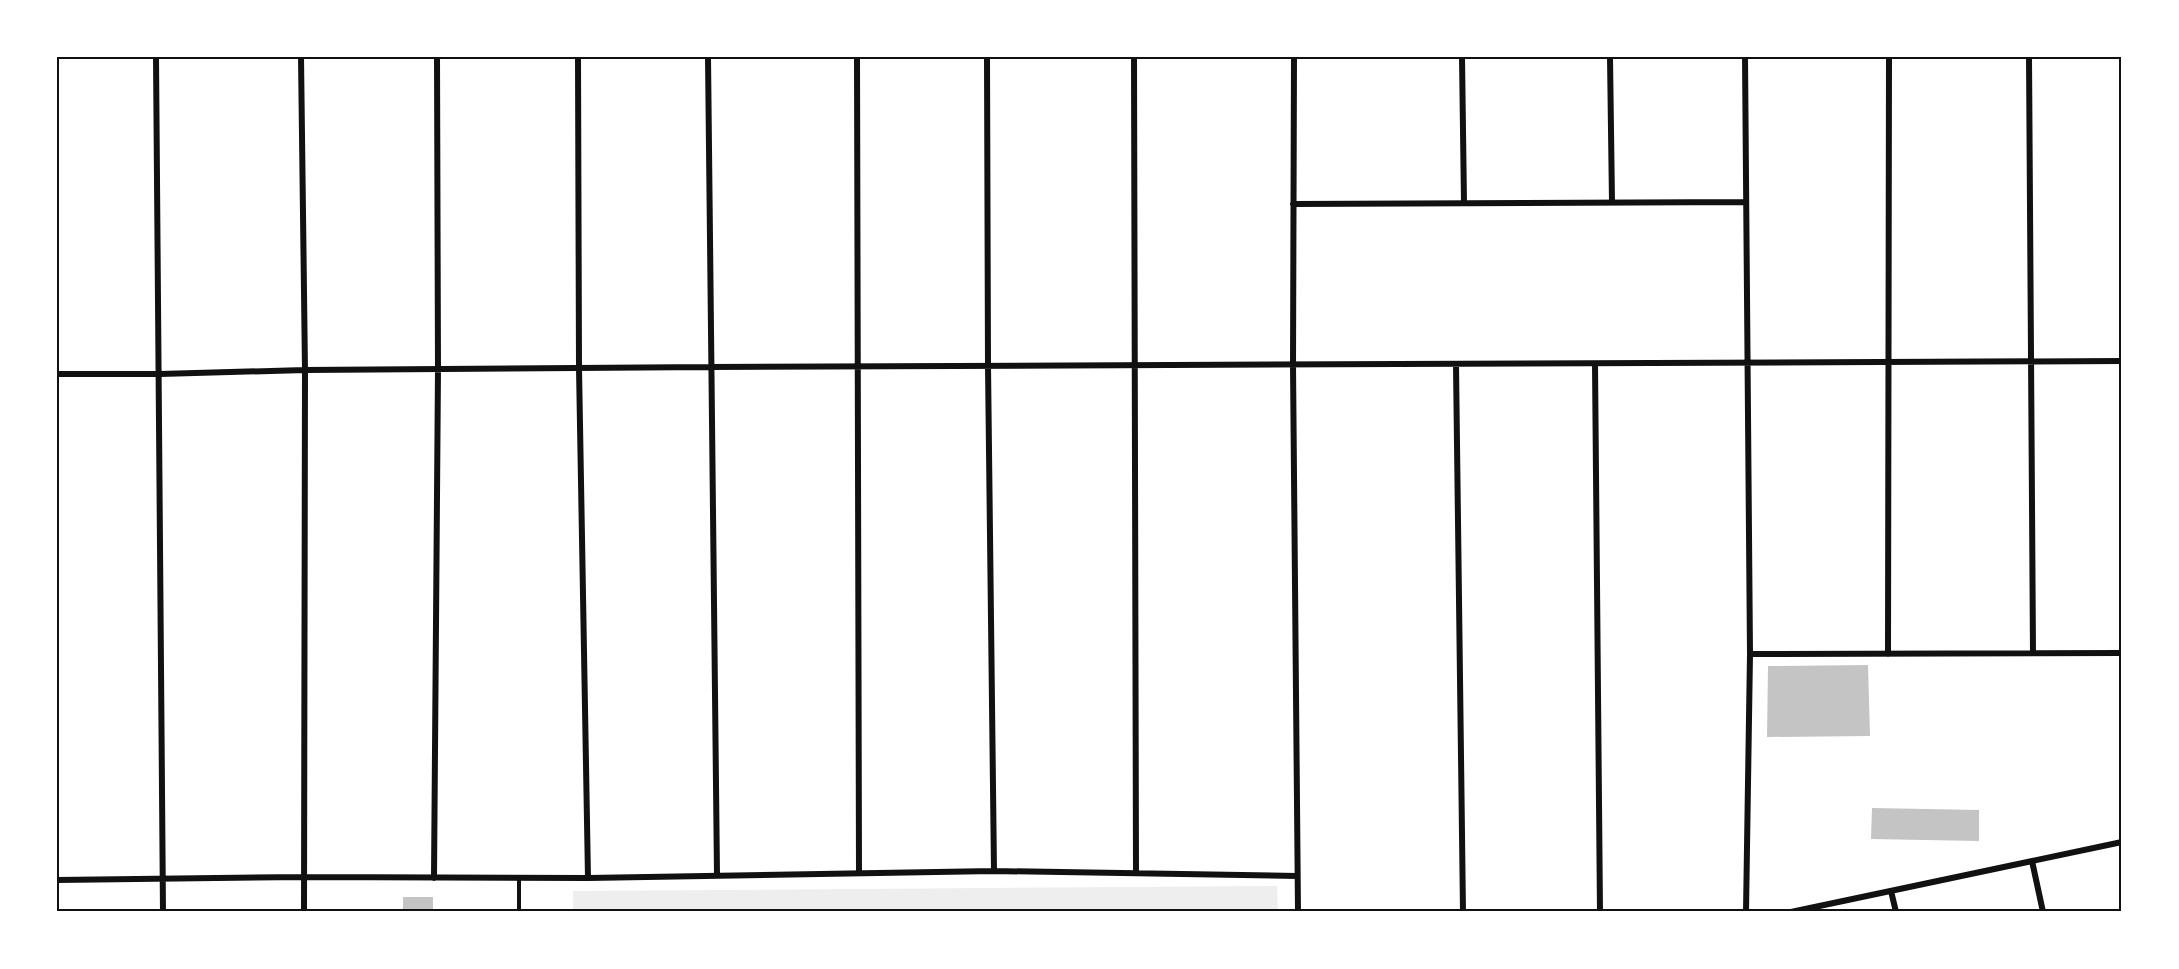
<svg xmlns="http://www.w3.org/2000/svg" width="2179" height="969" font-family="'Titillium Web',sans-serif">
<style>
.green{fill:#eee}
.building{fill:#c4c4c4}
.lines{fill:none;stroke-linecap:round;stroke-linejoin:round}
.service{stroke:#111;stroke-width:4}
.minor{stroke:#111;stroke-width:6}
.neatline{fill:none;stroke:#111;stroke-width:2}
</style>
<rect width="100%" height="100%" fill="#fff"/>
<!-- green -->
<path class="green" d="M 1277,886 L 1278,912 L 573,912 L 573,891 Z"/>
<!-- building -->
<path class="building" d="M 1868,665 L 1870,736 L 1767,737 L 1768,666 Z
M 1872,808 L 1979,810 L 1979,841 L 1871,839 Z
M 403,897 L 433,897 L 433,912 L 403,912 Z"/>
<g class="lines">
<!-- service -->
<path class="service" d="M 519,912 L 519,878"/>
<!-- minor -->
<path class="minor" d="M 156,57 L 163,912
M 301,57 L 305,370 L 304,912
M 578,57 L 579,368 L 588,878
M 708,57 L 717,875
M 857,57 L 859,873
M 987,57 L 988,366 L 994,871
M 1134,57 L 1136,872
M 1294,57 L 1293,365 L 1298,912
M 1462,57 L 1464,203
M 1610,57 L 1612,202
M 1745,57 L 1750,654 L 1746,912
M 2029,57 L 2033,653
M 1293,204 L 1746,202
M 1595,364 L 1600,912
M 1456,365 L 1463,912
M 57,374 L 160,374 L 305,370 L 710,367 L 2122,361
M 1750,654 L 2122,653
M 1888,654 L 1889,57
M 2032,861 L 2043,912
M 434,878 L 438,369 L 437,57
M 57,880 L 304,877 L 588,878 L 994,871 L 1297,876
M 1891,891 L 1896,912
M 1791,912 L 2122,842"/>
</g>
<!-- border -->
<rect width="2179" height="969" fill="none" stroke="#ffffff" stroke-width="117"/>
<rect x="58" y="58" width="2062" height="852" class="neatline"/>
</svg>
